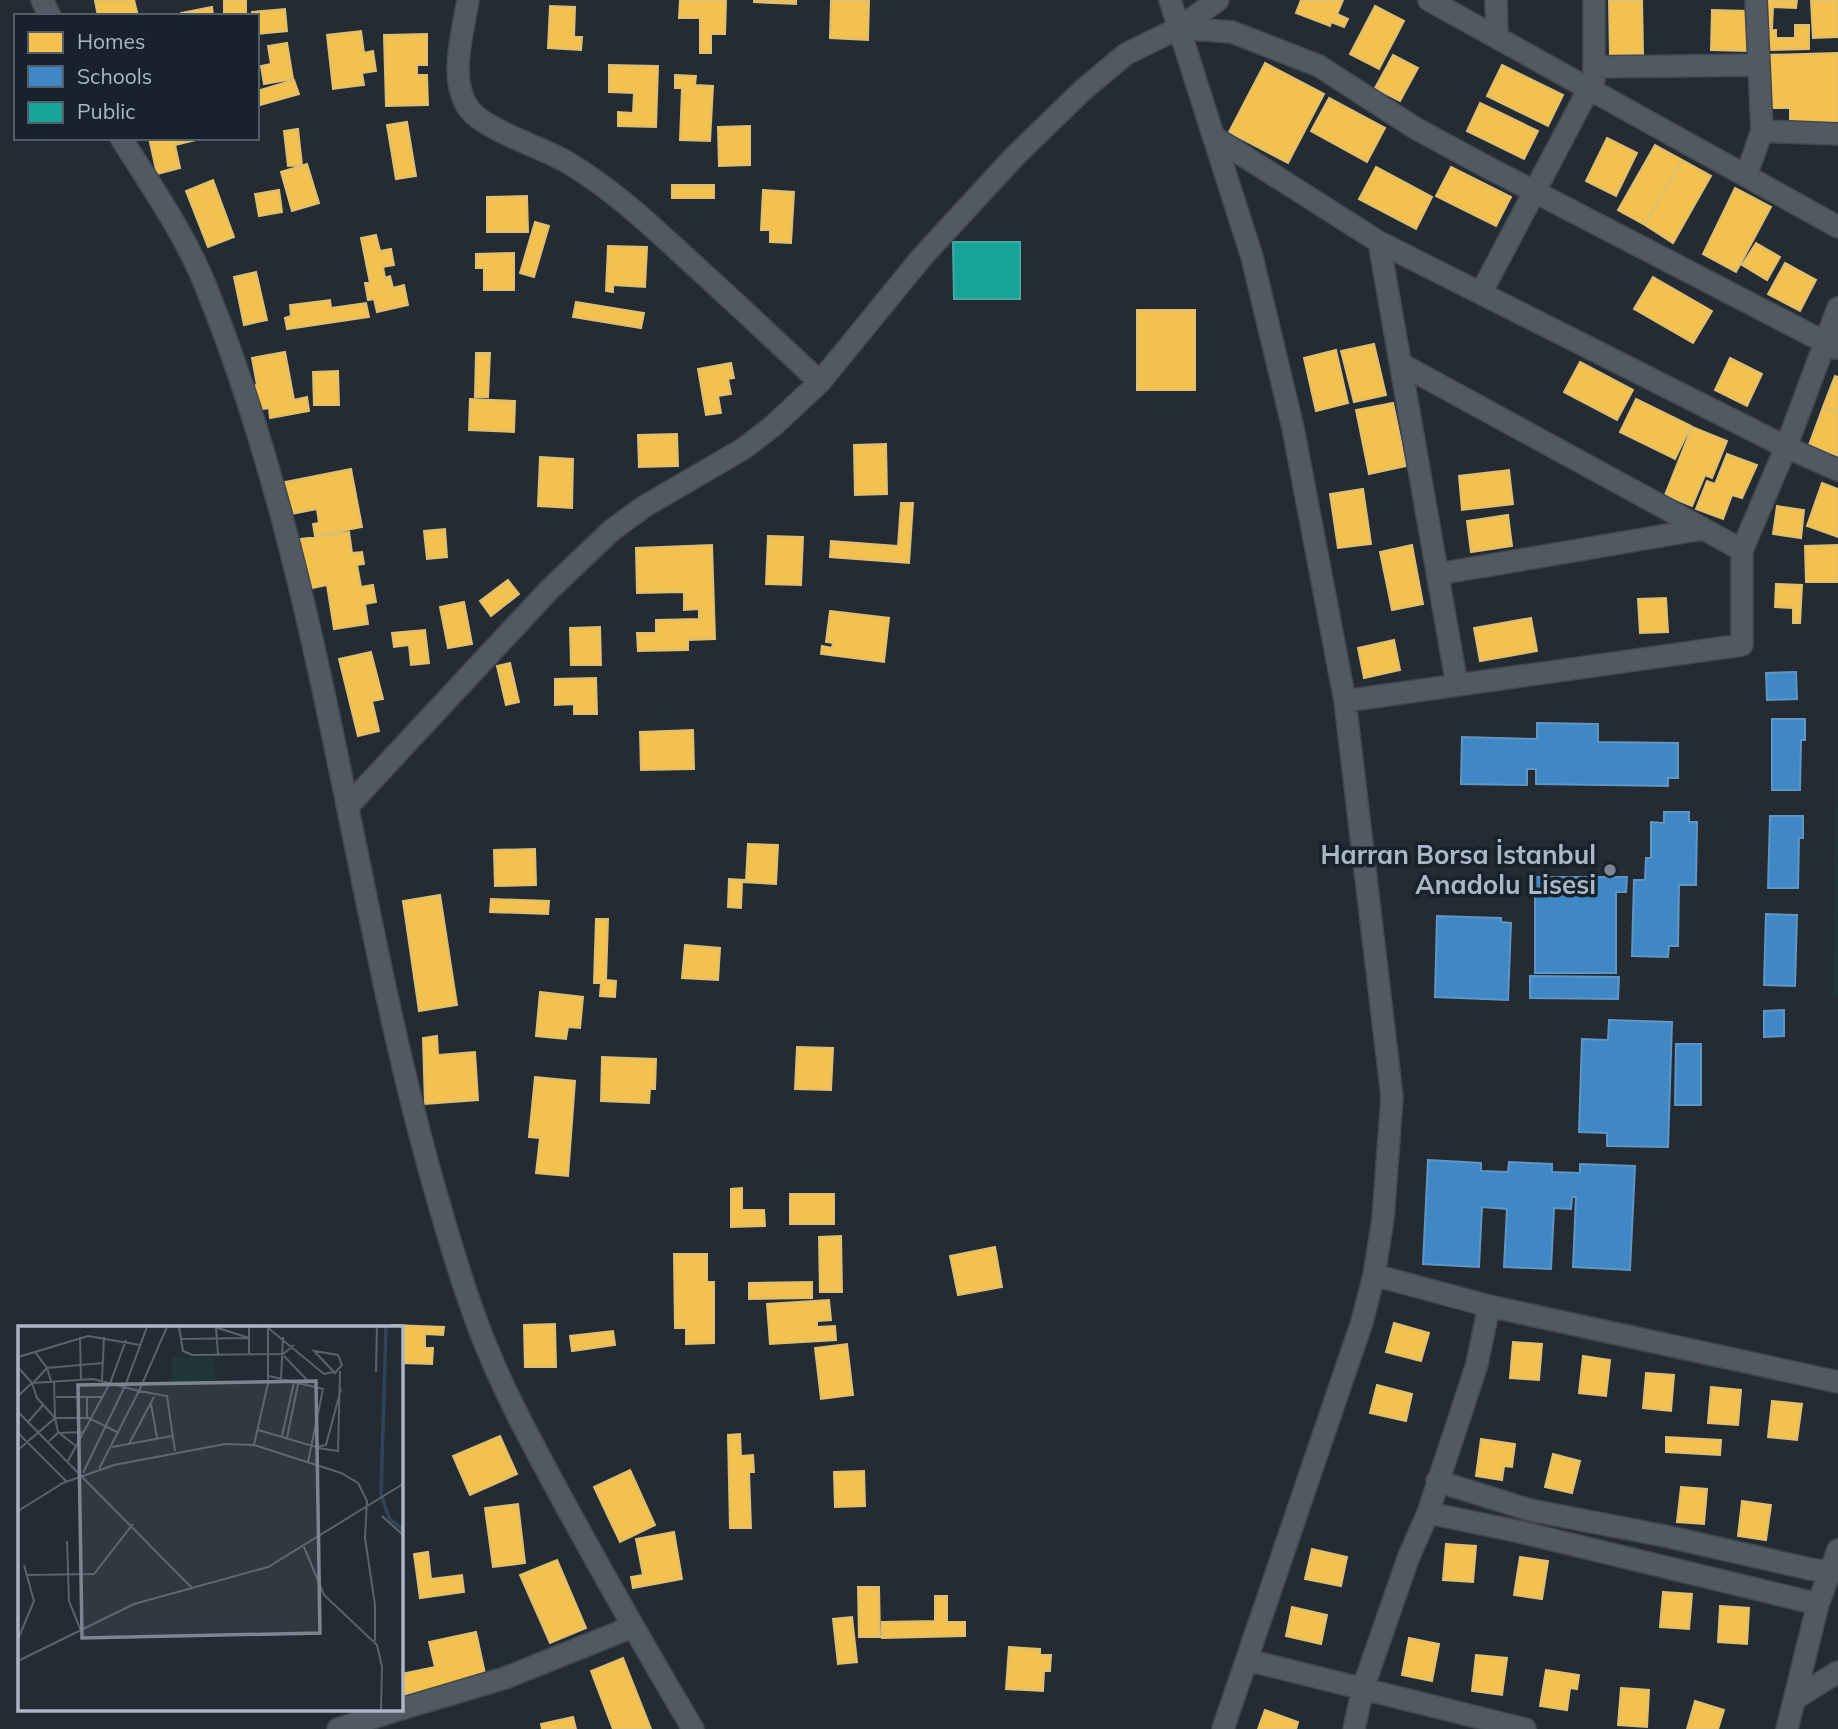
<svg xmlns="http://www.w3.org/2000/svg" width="1838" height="1729" font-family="Mulish,sans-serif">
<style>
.green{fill:#213638}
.homes{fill:#f2c14e;stroke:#ddbe72;stroke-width:2}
.schools{fill:#3f88c5;stroke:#5f96c5;stroke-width:2}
.public{fill:#17a398;stroke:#43a9a6;stroke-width:2}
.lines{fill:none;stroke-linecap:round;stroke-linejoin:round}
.minor-casing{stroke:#42474d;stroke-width:24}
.minor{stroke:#535962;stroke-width:21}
.poi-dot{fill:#7c8692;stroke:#17222d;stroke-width:2.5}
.labels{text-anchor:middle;stroke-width:7;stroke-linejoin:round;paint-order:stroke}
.poi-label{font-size:26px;font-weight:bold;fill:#abb7c6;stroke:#17222d;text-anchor:end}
.inset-river{fill:none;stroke:#2d445b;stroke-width:3.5}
.inset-road{fill:none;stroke:#5a636d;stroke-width:2}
.view{fill:#7c8692;fill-opacity:0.15;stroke:#7c8692;stroke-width:3.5}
.inset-edge{fill:none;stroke:#abb7c6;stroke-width:3.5}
</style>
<rect width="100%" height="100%" fill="#242b32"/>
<!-- green -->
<path class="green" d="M 1837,679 L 1838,995 L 1833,996 Z"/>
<!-- homes -->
<path class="homes" d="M 134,0 L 138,16 L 98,16 L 95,1 Z
M 224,0 L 246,0 L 246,16 L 224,16 Z
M 680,0 L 726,0 L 725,34 L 711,34 L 711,53 L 700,53 L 700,18 L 679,18 Z
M 754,0 L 796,0 L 796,4 L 754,2 Z
M 831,0 L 869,0 L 868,40 L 830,38 Z
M 1301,0 L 1343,0 L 1337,14 L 1348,19 L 1344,27 L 1331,22 L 1330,26 L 1296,13 Z
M 1609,0 L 1642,0 L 1643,54 L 1610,55 Z
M 1764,0 L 1797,0 L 1796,8 L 1773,7 L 1772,28 L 1763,28 Z
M 1811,0 L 1838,0 L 1838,37 L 1813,38 Z
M 550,6 L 575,7 L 574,37 L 582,37 L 581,50 L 548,48 Z
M 1375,6 L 1404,21 L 1379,69 L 1350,54 Z
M 212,7 L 213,16 L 181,16 L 181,13 Z
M 285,9 L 287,31 L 257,34 L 257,16 L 252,16 L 252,12 Z
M 1712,10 L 1748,11 L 1748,51 L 1711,50 Z
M 1795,25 L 1809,25 L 1809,49 L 1768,50 L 1767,30 L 1776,30 L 1776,38 L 1795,38 Z
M 361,31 L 364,53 L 373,51 L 376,71 L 362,73 L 364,85 L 333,89 L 327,35 Z
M 427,34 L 427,65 L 417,65 L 417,75 L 427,75 L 428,105 L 386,106 L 384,35 Z
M 287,43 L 293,79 L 264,84 L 261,66 L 271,64 L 268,46 Z
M 1838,53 L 1838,123 L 1790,124 L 1790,108 L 1768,108 L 1766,55 Z
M 1393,55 L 1418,68 L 1400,101 L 1375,88 Z
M 1265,63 L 1324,94 L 1288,163 L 1229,132 Z
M 609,65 L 658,66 L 656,127 L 618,126 L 618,112 L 633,113 L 634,93 L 609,92 Z
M 1502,65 L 1563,95 L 1548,126 L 1487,96 Z
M 675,75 L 696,76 L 695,85 L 713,86 L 710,141 L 680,140 L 682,88 L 675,88 Z
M 294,80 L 299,94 L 257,106 L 257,91 Z
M 1329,98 L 1385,128 L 1367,162 L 1311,131 Z
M 1480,103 L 1538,131 L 1524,159 L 1467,131 Z
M 407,122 L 416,176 L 396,179 L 387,125 Z
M 750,126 L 750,165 L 719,166 L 718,127 Z
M 298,129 L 302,165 L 288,166 L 284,131 Z
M 149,138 L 200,138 L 200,139 L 175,145 L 180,168 L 157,174 Z
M 1607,138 L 1637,153 L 1616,196 L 1586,181 Z
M 1655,145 L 1682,160 L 1645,225 L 1618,210 Z
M 1682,160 L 1711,176 L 1673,243 L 1645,225 Z
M 307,164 L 319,203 L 292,211 L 281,172 Z
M 1376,167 L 1432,197 L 1416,229 L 1359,199 Z
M 1451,167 L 1511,197 L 1496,226 L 1436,196 Z
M 213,180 L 234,237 L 208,247 L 186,191 Z
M 672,185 L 714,185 L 714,198 L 672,198 Z
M 1735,188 L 1771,207 L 1736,272 L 1703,254 Z
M 279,190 L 282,212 L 259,216 L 255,194 Z
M 763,190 L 794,192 L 791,243 L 770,242 L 770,230 L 761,230 Z
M 527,196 L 528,232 L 487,232 L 487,197 Z
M 535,222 L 549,226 L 534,277 L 520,273 Z
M 376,235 L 380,251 L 391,249 L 394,265 L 383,267 L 385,278 L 390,276 L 393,288 L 404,285 L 408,305 L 377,312 L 374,299 L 368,300 L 365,283 L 370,283 L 361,238 Z
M 1756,243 L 1780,257 L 1767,280 L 1742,265 Z
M 608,246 L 647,247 L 645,287 L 613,285 L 613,292 L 606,291 Z
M 514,253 L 514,290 L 484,290 L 484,268 L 476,268 L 476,254 Z
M 1785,263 L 1816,280 L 1800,311 L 1768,294 Z
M 256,272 L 267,320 L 244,325 L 234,277 Z
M 1653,277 L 1712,311 L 1693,343 L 1634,309 Z
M 330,300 L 331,308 L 366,303 L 369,317 L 287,329 L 285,318 L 291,316 L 290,305 Z
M 576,302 L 644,313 L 641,328 L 573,317 Z
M 1137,310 L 1195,310 L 1195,390 L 1137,390 Z
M 1374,344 L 1386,395 L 1354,402 L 1341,351 Z
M 1336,350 L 1348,403 L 1316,411 L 1304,358 Z
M 285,352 L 294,400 L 307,397 L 309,411 L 270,418 L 269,408 L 257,410 L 252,386 L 257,385 L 252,358 Z
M 476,353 L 490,353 L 488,397 L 475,397 Z
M 1730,358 L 1762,374 L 1747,406 L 1715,390 Z
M 1580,362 L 1633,390 L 1617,420 L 1564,392 Z
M 731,363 L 734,378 L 728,379 L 731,394 L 718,396 L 721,413 L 706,415 L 698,369 Z
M 338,371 L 339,405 L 314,405 L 313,372 Z
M 1835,376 L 1838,377 L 1838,413 L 1823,407 Z
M 470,399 L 515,401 L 514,432 L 469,430 Z
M 1636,399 L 1691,426 L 1675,459 L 1620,432 Z
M 1393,403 L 1406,466 L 1369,474 L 1356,410 Z
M 1823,407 L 1838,413 L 1838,456 L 1809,445 Z
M 1692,427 L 1727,441 L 1712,478 L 1705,475 L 1692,506 L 1665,495 Z
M 677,434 L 678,466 L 639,467 L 638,435 Z
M 886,444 L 887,494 L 855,495 L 854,445 Z
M 1727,454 L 1757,465 L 1742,498 L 1732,495 L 1723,519 L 1696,509 L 1707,481 L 1715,484 Z
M 540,457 L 573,459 L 572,508 L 538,506 Z
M 351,469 L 362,527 L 315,536 L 313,524 L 319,523 L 317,509 L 291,514 L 285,482 Z
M 1509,470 L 1513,504 L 1462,510 L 1459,476 Z
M 1822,483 L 1838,489 L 1838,537 L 1807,526 Z
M 1363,489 L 1371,544 L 1338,548 L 1330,494 Z
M 901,503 L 913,503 L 909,563 L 830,557 L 831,541 L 898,546 Z
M 1777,506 L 1804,510 L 1801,538 L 1773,534 Z
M 1508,515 L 1512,546 L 1471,552 L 1467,521 Z
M 445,529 L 447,557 L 427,559 L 424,531 Z
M 349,532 L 352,553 L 362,552 L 364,564 L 357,565 L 361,587 L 373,585 L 376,602 L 365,604 L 368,624 L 334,629 L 327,585 L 307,589 L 300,539 Z
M 768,536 L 803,537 L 801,585 L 766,584 Z
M 712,545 L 715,639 L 688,640 L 688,650 L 638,651 L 637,633 L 656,633 L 656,620 L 699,619 L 699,609 L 684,610 L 684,592 L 637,593 L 636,548 Z
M 1412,545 L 1423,604 L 1392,610 L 1380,552 Z
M 1838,545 L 1838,582 L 1806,582 L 1805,546 Z
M 508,580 L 519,594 L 491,616 L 480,601 Z
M 1776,584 L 1802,585 L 1800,623 L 1793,623 L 1793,608 L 1775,607 Z
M 1666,598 L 1668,632 L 1640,633 L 1638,599 Z
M 464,602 L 472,644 L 448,648 L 440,607 Z
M 830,611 L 889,618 L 884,662 L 821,654 L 822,646 L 832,648 L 833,643 L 826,642 Z
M 1531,618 L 1537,651 L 1480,661 L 1474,628 Z
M 600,627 L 601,665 L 571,665 L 570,628 Z
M 425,630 L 429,663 L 411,665 L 409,645 L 394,647 L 392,633 Z
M 1394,640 L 1400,670 L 1364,678 L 1358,648 Z
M 371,652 L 383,699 L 372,701 L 379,731 L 358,736 L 339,659 Z
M 510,663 L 519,702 L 506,705 L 497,666 Z
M 596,678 L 597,714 L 574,714 L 574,704 L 555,705 L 555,679 Z
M 693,730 L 694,769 L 641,770 L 640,732 Z
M 748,844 L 778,845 L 776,884 L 742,882 L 741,908 L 728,907 L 729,879 L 746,880 Z
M 535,849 L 536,885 L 495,886 L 494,850 Z
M 440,895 L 457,1005 L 419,1011 L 403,901 Z
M 491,899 L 549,901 L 548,914 L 490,912 Z
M 596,919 L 608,919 L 606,980 L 616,981 L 615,997 L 600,996 L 601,983 L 594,983 Z
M 685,945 L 720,948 L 718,980 L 682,978 Z
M 540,992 L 583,997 L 580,1028 L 568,1027 L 566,1039 L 536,1036 Z
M 437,1036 L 438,1055 L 475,1052 L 478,1100 L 425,1104 L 423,1038 Z
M 797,1047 L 833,1048 L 831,1090 L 795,1089 Z
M 602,1057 L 656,1059 L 655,1089 L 650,1089 L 649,1103 L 601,1101 Z
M 535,1077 L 575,1081 L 568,1176 L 536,1173 L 540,1138 L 529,1137 Z
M 742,1188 L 742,1210 L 764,1210 L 765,1226 L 731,1227 L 731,1189 Z
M 790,1194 L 834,1194 L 834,1224 L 790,1224 Z
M 841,1236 L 842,1292 L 820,1292 L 819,1237 Z
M 995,1247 L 1002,1287 L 958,1295 L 950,1256 Z
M 674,1254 L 707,1254 L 707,1282 L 714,1282 L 714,1343 L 686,1344 L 686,1328 L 675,1328 Z
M 812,1282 L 812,1298 L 749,1299 L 749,1283 Z
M 829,1300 L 831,1320 L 817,1321 L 817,1327 L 835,1326 L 836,1340 L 770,1344 L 767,1304 Z
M 1394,1323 L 1429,1333 L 1421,1361 L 1386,1352 Z
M 555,1324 L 556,1367 L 525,1367 L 524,1325 Z
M 392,1325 L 444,1327 L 443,1335 L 425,1334 L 425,1348 L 433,1348 L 432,1364 L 401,1363 L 401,1328 L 392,1328 Z
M 613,1331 L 615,1345 L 572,1351 L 570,1336 Z
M 1513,1342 L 1542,1344 L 1539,1380 L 1510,1378 Z
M 847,1344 L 853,1395 L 821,1399 L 815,1348 Z
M 1583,1356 L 1610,1360 L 1606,1396 L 1579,1393 Z
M 1646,1373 L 1674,1375 L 1671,1411 L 1643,1408 Z
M 1377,1385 L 1412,1394 L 1406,1421 L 1370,1413 Z
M 1711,1387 L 1741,1390 L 1738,1425 L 1708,1423 Z
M 1772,1401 L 1802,1404 L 1797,1440 L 1768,1437 Z
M 740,1434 L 741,1456 L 753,1455 L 754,1472 L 749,1472 L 751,1528 L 730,1528 L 728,1435 Z
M 500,1436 L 517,1474 L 470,1495 L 453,1456 Z
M 1666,1437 L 1721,1440 L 1720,1455 L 1666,1452 Z
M 1481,1439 L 1515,1444 L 1512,1467 L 1504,1466 L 1502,1480 L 1476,1476 Z
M 1553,1454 L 1580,1461 L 1572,1493 L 1545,1487 Z
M 630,1470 L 655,1525 L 620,1542 L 594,1487 Z
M 864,1471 L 865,1506 L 835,1507 L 834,1472 Z
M 1681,1487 L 1707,1489 L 1704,1524 L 1677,1522 Z
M 1742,1501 L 1771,1505 L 1766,1540 L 1738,1536 Z
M 518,1504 L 525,1563 L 493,1567 L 485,1508 Z
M 674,1532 L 682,1579 L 633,1588 L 631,1577 L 643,1575 L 636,1539 Z
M 1446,1544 L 1476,1546 L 1473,1582 L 1443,1580 Z
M 1312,1549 L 1347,1557 L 1341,1586 L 1305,1579 Z
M 428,1552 L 431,1579 L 462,1575 L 464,1592 L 420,1598 L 414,1554 Z
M 1520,1557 L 1548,1561 L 1542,1599 L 1514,1595 Z
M 557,1560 L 586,1628 L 550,1643 L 520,1575 Z
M 858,1587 L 879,1587 L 880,1637 L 859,1637 Z
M 1663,1592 L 1692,1594 L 1689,1629 L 1660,1627 Z
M 935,1596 L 947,1596 L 947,1622 L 965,1622 L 965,1636 L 882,1638 L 882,1622 L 935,1621 Z
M 1720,1606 L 1749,1608 L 1747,1644 L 1718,1642 Z
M 1292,1607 L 1327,1615 L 1321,1644 L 1286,1636 Z
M 852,1617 L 857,1662 L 838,1664 L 833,1619 Z
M 476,1632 L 486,1678 L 401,1695 L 401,1674 L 435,1667 L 429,1642 Z
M 1409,1638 L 1439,1644 L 1432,1681 L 1402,1675 Z
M 1009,1647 L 1040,1649 L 1040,1655 L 1051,1655 L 1050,1671 L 1044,1671 L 1043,1691 L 1006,1689 Z
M 1476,1655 L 1507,1658 L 1502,1695 L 1472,1691 Z
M 623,1658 L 651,1729 L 613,1729 L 591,1671 Z
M 1546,1670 L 1579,1675 L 1577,1689 L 1570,1688 L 1567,1710 L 1540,1706 Z
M 1621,1688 L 1649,1690 L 1647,1727 L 1618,1725 Z
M 1695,1701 L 1724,1710 L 1718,1729 L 1687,1729 Z
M 1265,1710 L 1298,1722 L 1296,1729 L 1258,1729 Z
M 573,1717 L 576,1729 L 542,1729 L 541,1724 Z"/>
<!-- schools -->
<path class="schools" d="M 1796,672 L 1797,699 L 1767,700 L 1766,673 Z
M 1772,719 L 1805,719 L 1805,740 L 1801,740 L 1800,790 L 1772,790 Z
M 1537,723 L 1598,724 L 1598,742 L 1678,743 L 1678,778 L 1668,778 L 1668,786 L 1536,784 L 1536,769 L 1527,769 L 1527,785 L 1461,784 L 1462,737 L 1537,739 Z
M 1664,812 L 1689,812 L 1689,822 L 1697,822 L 1696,885 L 1679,885 L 1678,946 L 1669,946 L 1668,957 L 1632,956 L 1634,880 L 1645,880 L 1646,858 L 1651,858 L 1651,822 L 1664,823 Z
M 1770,816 L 1803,816 L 1803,838 L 1799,838 L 1798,888 L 1768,888 Z
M 1535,877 L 1627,877 L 1626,892 L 1616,892 L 1616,973 L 1535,973 Z
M 1766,914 L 1797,915 L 1795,986 L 1764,985 Z
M 1437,916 L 1501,918 L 1501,922 L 1511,923 L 1508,1000 L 1435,997 Z
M 1530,976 L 1619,977 L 1618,999 L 1530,998 Z
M 1784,1010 L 1784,1036 L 1764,1037 L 1764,1011 Z
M 1609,1020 L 1672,1022 L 1668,1147 L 1607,1146 L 1607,1133 L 1579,1132 L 1582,1039 L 1608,1040 Z
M 1676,1044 L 1701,1044 L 1701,1105 L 1675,1105 Z
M 1428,1160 L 1481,1163 L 1481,1171 L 1508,1172 L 1509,1162 L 1552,1164 L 1552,1172 L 1580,1173 L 1580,1164 L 1635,1166 L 1630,1270 L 1573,1267 L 1576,1197 L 1572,1197 L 1571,1209 L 1554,1208 L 1551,1269 L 1504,1267 L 1507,1209 L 1482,1207 L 1479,1267 L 1423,1264 Z"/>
<!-- public -->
<path class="public" d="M 953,242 L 1020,242 L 1020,299 L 954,299 Z"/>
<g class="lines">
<!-- minor casing -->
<g class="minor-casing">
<path id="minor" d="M 42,0 L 50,16
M 468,0 C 463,32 448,80 469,109 C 483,129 543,148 567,162 C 614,190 655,229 695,266 C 737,304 778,343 820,382
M 1170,0 L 1252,257 L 1293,428 L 1345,701 L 1392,1097 L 1383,1219 L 1374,1275 L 1362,1322 L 1223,1729
M 1429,0 L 1838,227
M 1496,0 L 1497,37
M 1179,28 L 1232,32 L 1319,66 L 1415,128 L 1487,167 L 1836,348
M 1595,67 L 1759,65
M 1762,131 L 1838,134
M 1214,137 L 1379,242 L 1786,447 L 1838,308
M 121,138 C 151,186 185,234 206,287 C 326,582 351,904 440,1207 C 454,1256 469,1306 489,1353 C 511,1406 539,1456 566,1506 C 607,1581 649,1655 693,1729
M 1746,176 L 1762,131 L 1756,0
M 1379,242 L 1457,685
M 1481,293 L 1594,79 L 1594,0
M 1401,364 L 1742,550
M 1438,574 L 1702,529
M 1345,701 L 1742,645 L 1742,550 L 1786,447 L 1838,470
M 349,805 L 549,590 L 612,530 L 645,506 L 743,449 L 773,426 L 820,382 L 922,257 L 1015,156 L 1083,90 L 1126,54 L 1179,28 L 1218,0
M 1374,1275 L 1489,1306 L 1838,1382
M 1437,1481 L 1530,1510 L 1665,1536 L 1810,1569 L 1830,1572 L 1838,1550
M 1428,1513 L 1516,1531 L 1818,1604
M 1247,1660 L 1525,1729
M 1796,1698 L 1838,1672
M 401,1709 L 505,1678 L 632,1627
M 338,1729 L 397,1710
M 1354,1729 L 1363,1688 L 1409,1556 L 1428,1513 L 1477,1364 L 1489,1306
M 1787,1729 L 1818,1604 L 1830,1572"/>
</g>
<!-- minor -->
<use href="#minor" class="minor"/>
</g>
<!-- markers -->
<circle class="poi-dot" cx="1610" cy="870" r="7"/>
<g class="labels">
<!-- poi labels -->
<g class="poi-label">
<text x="1596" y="864">Harran Borsa İstanbul<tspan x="1596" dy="30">Anadolu Lisesi</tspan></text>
</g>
</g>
<!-- overview -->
<g transform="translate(18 1326)">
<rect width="385" height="385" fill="#242b32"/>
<path d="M 155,31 L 195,32 L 197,57 L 153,57 Z" fill="#213638"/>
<path class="inset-river" d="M 368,1 L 363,168 L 371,192 L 385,204"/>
<path class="inset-road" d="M 149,1 L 121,65 L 149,70 L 157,125M 161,1 L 165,25 L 174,29 L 265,28 L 276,19M 198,1 L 200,29M 231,1 L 231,28M 249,1 L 306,48 L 316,46 L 296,25 L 320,29 L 324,39 L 316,48M 62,11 L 63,53M 163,13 L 231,12 L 197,1M 17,26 L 70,10 L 122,19M 266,30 L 290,55 L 287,59M 0,31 L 17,26 L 29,42 L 85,37M 0,41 L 14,57M 358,46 L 359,1M 251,50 L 276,56 L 264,110M 263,53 L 265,11M 84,54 L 86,11M 16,56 L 29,42 L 33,55M 276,56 L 305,63 L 290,136M 14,57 L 75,53 L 121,65 L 81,143M 0,70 L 14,57 L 19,72 L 37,92 L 71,92 L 101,107M 69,70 L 69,92M 38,71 L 84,71M 133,78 L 139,112M 0,86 L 174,262M 37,92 L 40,106 L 58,120M 10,96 L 26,78M 240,104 L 298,121 L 308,119 L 323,63M 0,107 L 48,155M 269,112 L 280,58M 31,115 L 40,107 L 66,106M 111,118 L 136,71M 236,119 L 250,57 L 250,1M 94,121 L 154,110M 300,122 L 320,125 L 322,45M 0,124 L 37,92 L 36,55M 50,135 L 93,55 L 108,14M 65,147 L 107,60 L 129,1M 0,185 L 45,157 L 96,139 L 207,118 L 236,119 L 323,147 L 340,157 L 349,175 L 347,212 L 357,279 L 357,315M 364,190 L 385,209M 49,215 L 51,275 L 63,305M 286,221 L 306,269 L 359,319 L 364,341 L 363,384M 8,249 L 76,248 L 115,198M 0,313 L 16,275 L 6,239M 0,335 L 116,278 L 250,241 L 385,158"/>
<path class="view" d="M 298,55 L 302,307 L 64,312 L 60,59 Z"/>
<rect width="385" height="385" class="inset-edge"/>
</g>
<!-- legend -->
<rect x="14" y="14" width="245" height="126" fill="#17222d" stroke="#525e6a" stroke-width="2"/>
<rect x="28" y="32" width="35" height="21" fill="#f2c14e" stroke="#525e6a" stroke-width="2"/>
<text x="77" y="49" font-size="21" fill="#abb7c6">Homes</text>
<rect x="28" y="66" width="35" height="21" fill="#3f88c5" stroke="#525e6a" stroke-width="2"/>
<text x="77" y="84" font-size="21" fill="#abb7c6">Schools</text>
<rect x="28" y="102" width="35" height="21" fill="#17a398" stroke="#525e6a" stroke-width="2"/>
<text x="77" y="119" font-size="21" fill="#abb7c6">Public</text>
</svg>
